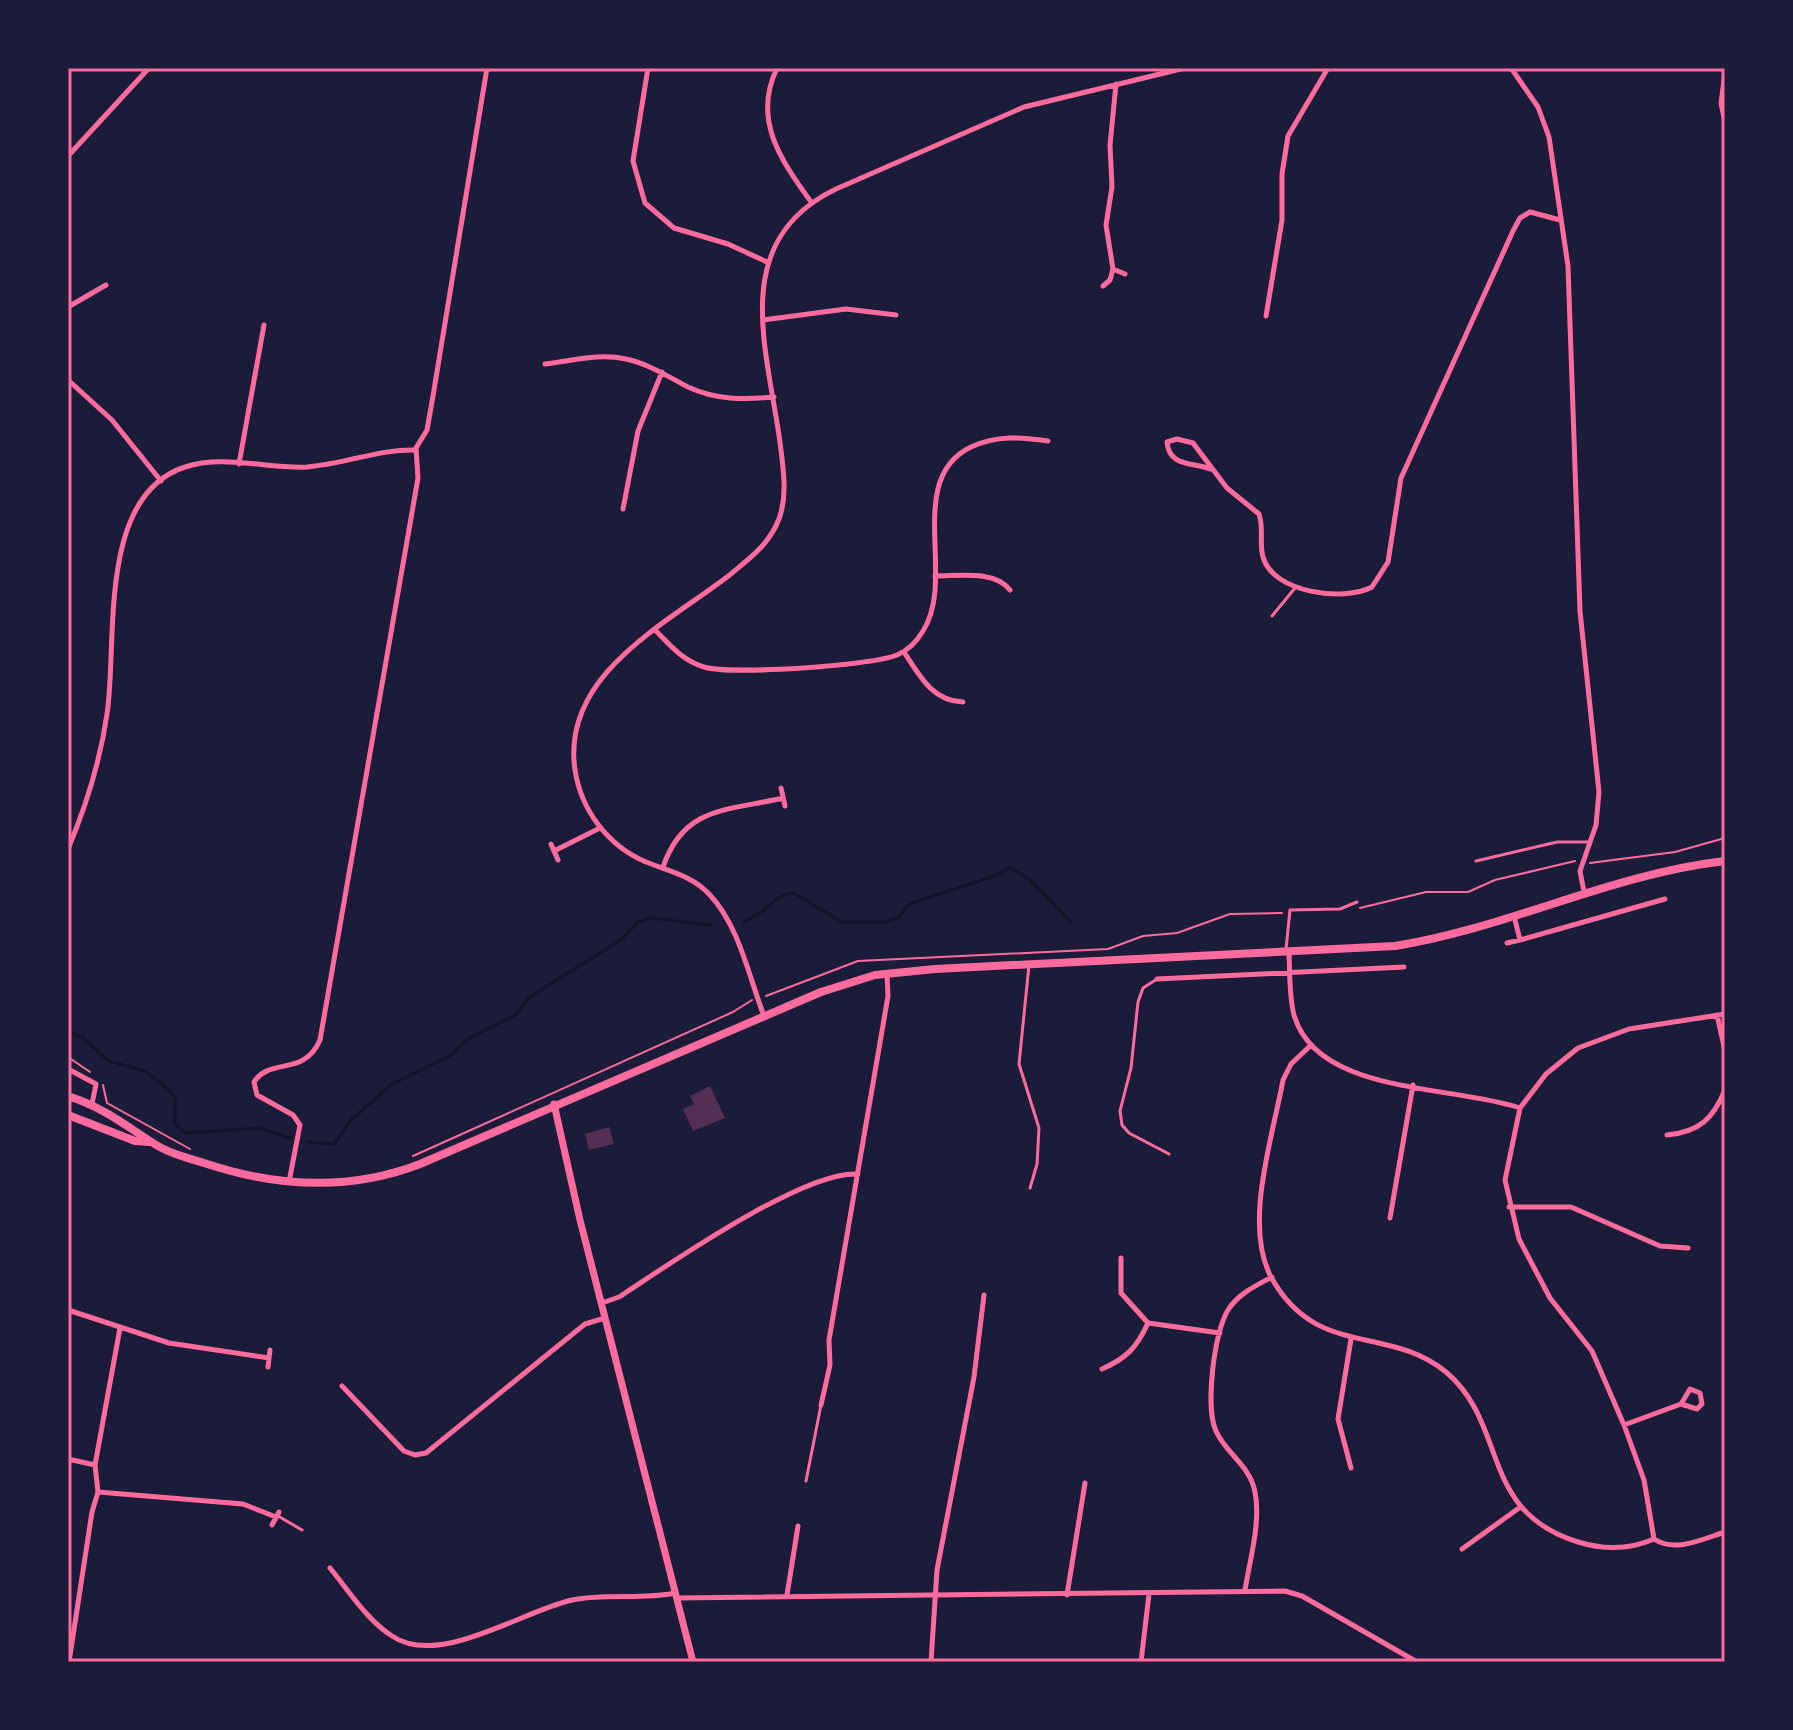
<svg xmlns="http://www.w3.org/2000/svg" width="1793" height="1730" font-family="'Public Sans',sans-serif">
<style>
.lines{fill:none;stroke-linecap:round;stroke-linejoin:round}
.stream{stroke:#12122b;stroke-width:3}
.building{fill:#542f53}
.path{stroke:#ff6b9d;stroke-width:2}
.service{stroke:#ff6b9d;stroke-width:3}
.minor{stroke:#ff6b9d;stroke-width:5}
.tertiary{stroke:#ff6b9d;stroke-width:7}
.primary{stroke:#ff6b9d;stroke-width:8}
.neatline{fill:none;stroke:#ff6b9d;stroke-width:3}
</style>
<rect width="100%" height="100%" fill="#1b1b3a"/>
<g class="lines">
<!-- stream -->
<path class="stream" d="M 744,921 C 763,916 772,896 793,893 L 842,922 L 885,922 L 899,917 L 909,904 L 998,875 L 1010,867 L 1030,880 L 1071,922
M 68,1031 L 83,1038 L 109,1061 L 145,1071 L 170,1091 L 175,1098 L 175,1124 L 186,1133 L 259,1128 L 290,1138
M 307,1142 L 334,1144 L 351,1120 L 392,1084 L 451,1055 L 468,1039 L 515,1015 L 531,996 L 621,940 L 638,922 L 651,918 L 711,925"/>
</g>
<!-- building -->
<path class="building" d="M 710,1086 L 725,1118 L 693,1131 L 683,1109 L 694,1104 L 690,1096 Z
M 609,1127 L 614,1144 L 589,1150 L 585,1134 Z"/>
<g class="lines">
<!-- path -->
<path class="path" d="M 1590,863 L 1675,852 L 1725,838
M 1360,908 L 1426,892 L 1468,892 L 1495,880 L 1575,861
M 766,996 L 858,961 L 1108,949 L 1143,936 L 1177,933 L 1230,914 L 1282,913
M 68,1057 L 90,1072
M 103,1085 L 107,1103 L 190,1149
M 413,1156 L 733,1012 L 752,1000"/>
<!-- service -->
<path class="service" d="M 1272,616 L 1295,588
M 1476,861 L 1557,842 L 1588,842
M 1286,949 L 1290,910 L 1340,909 L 1357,902
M 1029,965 L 1019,1064 L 1039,1128 L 1037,1164 L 1030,1188
M 1157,979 L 1143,988 L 1138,1002 L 1131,1068 L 1120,1111 L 1122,1125 L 1129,1133 L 1169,1154
M 806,1481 L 821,1405
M 278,1516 L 302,1530"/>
<!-- minor -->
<path class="minor" d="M 648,68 L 633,161 L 645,203 L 674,228 L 728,244 L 767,262
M 777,68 C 752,120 781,160 811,202
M 1511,68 L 1538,107 L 1549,137 L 1568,266 L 1580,611 L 1599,792 L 1596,825 L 1580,871 L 1584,892
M 1725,73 L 1721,103 L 1725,122
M 68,156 L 149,68
M 1113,269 L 1125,274
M 1103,286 L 1110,280 L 1113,269 L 1106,225 L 1112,187 L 1110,145 L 1116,84
M 68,307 L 106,285
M 1266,316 L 1282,220 L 1282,174 L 1288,136 L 1328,68
M 763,320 L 846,309 L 896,315
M 545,364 C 573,361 598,353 626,359 C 649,364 667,376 688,387 C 716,400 744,400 774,397
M 68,380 L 112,420 L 161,481
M 239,464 L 264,325
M 1210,469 C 1193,462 1169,467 1167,442 L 1177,439 L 1193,443 L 1227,488 L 1259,514 C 1264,528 1259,543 1263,557 C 1273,593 1344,602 1372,587 L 1388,562 L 1401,478 L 1513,231 L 1520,218 L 1530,212 L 1560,220
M 623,509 L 638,431 L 662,372
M 935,576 C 958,576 995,570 1010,590
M 656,631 C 671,646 683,661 704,667 C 732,675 870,666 897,655 C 909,650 917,641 923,631 C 957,578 904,479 971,447 C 997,435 1021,437 1048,441
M 904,652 C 919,675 932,701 963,702
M 781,788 L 785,806
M 551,844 L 558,860
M 68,849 C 87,804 100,762 107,714 C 118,644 96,496 185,467 C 223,454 268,469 307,467 C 344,464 379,449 416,450
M 554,851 L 600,828
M 663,867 C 684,806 727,811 783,798
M 1514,916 L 1520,940 L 1665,899
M 1507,943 L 1520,940
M 1289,954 C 1290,973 1289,996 1294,1015 C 1317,1095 1453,1085 1520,1108
M 1157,979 L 1404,967
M 1717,1015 L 1725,1051
M 764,1016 C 749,977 739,926 710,895 C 693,876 669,871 646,862 C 608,846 581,810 575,770 C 561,676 664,625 727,577 C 748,560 769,545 779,519 C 788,494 783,468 780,442 C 767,348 728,241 836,189 L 1024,107 L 1185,68
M 1311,1045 L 1291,1064 L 1283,1080 C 1273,1136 1243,1224 1271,1277 C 1316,1359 1387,1324 1446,1372 C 1509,1425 1478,1511 1578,1542 C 1604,1550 1629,1550 1654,1539
M 68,1069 L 96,1084 L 92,1104
M 1667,1135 C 1699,1132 1713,1119 1725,1090
M 289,1182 L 300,1125 L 293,1115 L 257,1095 L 254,1082 C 270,1057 304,1077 320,1040 L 418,478 L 416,448 L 427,430 L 433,396 L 487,68
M 1509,1207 L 1571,1207 L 1660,1246 L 1688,1248
M 1390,1218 L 1413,1085
M 1121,1258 L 1121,1293 L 1148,1323 L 1220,1333
M 602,1303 L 619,1297 C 668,1265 804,1170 858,1174
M 68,1310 L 169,1343 L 269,1358
M 268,1367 L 270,1350
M 1102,1369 C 1127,1358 1137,1347 1148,1323
M 342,1386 L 404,1451 L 415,1455 L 426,1453 L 585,1324 L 605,1318
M 821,1405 L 830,1365 L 829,1340 L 888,996 L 887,973
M 1624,1425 L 1681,1404 L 1690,1389 L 1700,1393 L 1702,1404 L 1697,1409 L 1681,1404
M 68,1459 L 95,1465
M 1351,1468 L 1338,1419 L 1351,1339
M 98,1492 L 243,1504 L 276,1517
M 272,1525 L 279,1512
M 1654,1539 L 1644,1480 L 1624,1425 L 1592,1351 L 1550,1298 L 1519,1239 L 1505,1180 L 1520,1108 L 1546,1074 L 1578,1048 L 1629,1029 L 1725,1014
M 1654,1539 C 1675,1553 1703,1539 1725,1532
M 1462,1549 L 1519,1508
M 330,1568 C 349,1591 367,1620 392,1636 C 439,1668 522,1611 572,1600 C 606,1593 641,1600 676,1593
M 1245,1590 C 1250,1559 1261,1522 1255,1492 C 1250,1465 1226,1454 1216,1431 C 1205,1408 1214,1332 1228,1310 C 1238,1294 1255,1286 1272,1277
M 787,1595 L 798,1526
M 1067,1595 L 1085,1483
M 677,1598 L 1285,1591 L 1302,1596 L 1417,1662
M 69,1662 L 92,1512 L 98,1492 L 95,1465 L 120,1328
M 931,1662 L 937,1570 L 974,1377 L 984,1295
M 1141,1662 L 1149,1594"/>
<!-- tertiary -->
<path class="tertiary" d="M 554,1104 L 580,1220 L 693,1662"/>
<!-- primary -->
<path class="primary" d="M 68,1096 C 104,1108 122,1123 153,1143 C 168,1153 187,1158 204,1163 C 276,1187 348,1192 420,1164 L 821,992 L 875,975 L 935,969 L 1395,946 C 1508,928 1611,874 1725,861
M 68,1115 L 135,1141 L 150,1142"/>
</g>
<!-- border -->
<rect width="1793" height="1730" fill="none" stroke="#1b1b3a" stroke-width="140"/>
<rect x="70" y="70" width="1653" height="1590" class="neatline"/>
</svg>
